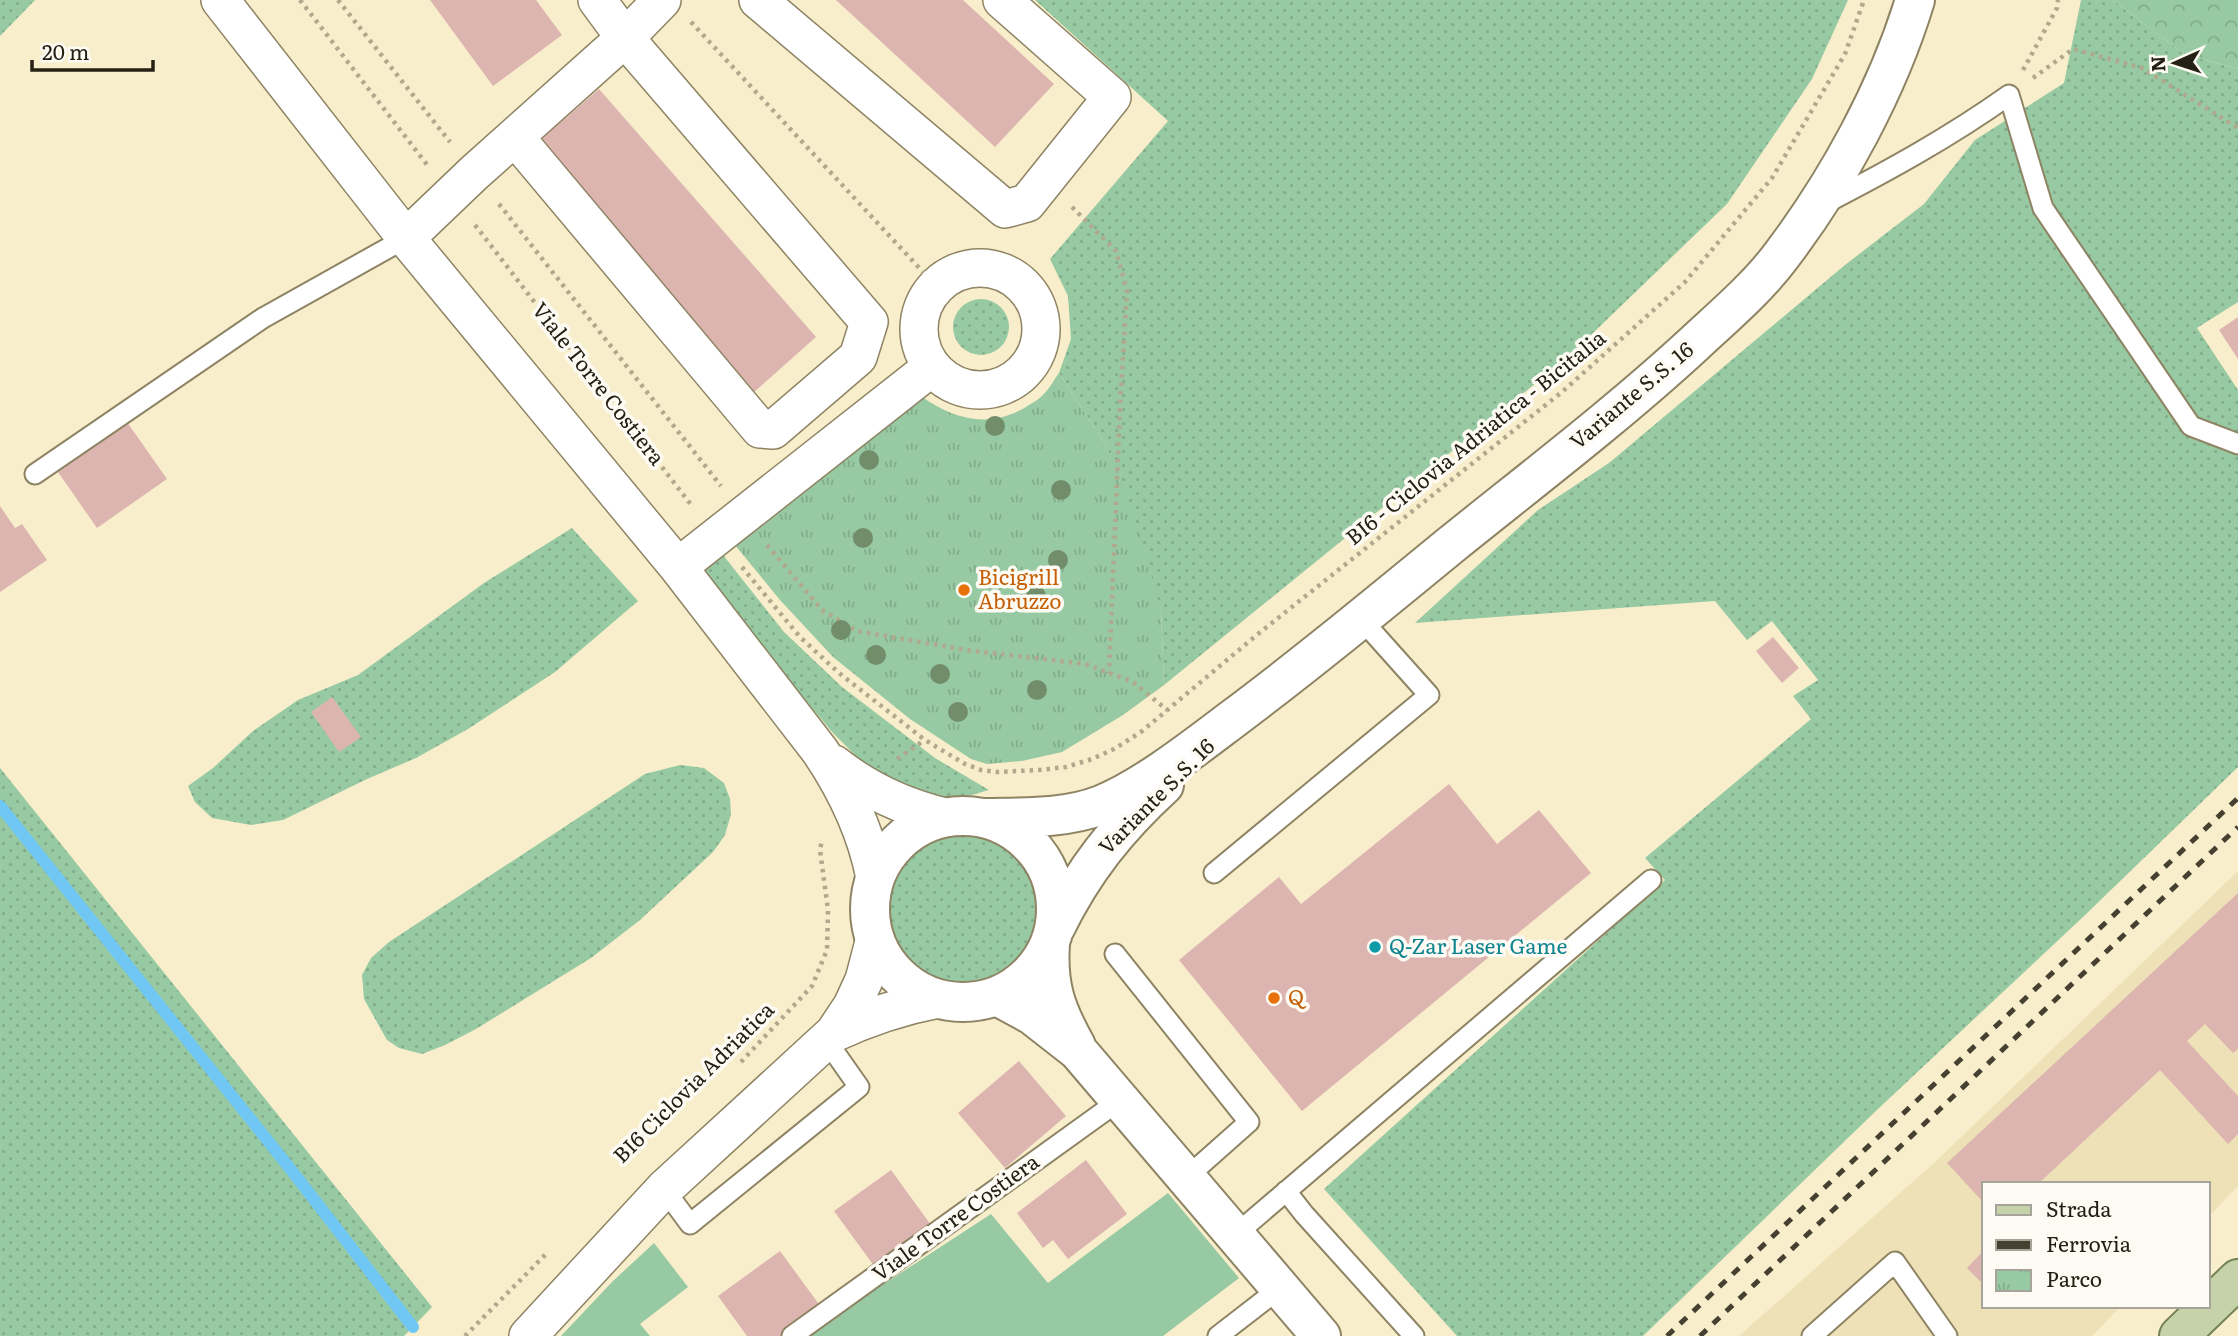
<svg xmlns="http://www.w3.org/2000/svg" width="2238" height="1336" font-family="Literata,serif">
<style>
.built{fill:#eee1b7}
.grass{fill:url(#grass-dots)}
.forest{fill:url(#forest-crowns)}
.park{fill:url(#park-tufts)}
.garden{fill:#97c9a2}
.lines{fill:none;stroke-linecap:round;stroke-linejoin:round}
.stream{stroke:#71c7f4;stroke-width:12}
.building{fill:#ddb5b0}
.lane-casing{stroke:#8e8464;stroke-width:23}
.street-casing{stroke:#8e8464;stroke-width:40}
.secondary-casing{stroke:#8e8464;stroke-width:42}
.primary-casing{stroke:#738051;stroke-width:42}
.path{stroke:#b1a98d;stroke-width:4.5;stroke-dasharray:3.5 5;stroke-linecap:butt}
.lane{stroke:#fff;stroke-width:19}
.street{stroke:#fff;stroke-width:37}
.secondary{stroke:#fff;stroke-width:38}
.primary{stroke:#c5d2aa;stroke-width:38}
.rail{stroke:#454030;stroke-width:5;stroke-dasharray:9 9;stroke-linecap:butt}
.tree{fill:#728d6a}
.food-dot{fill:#e8710a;stroke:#fdfbf4;stroke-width:2.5}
.culture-dot{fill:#0f9aa8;stroke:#fdfbf4;stroke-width:2.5}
.labels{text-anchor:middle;stroke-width:7;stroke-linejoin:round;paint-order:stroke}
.street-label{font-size:21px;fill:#242013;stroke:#fdfbf4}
.food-label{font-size:21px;fill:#c56008;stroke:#fdfbf4;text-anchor:start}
.culture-label{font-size:21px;fill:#0d838f;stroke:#fdfbf4;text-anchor:start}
</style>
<defs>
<pattern id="grass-dots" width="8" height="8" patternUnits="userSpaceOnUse" patternTransform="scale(1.75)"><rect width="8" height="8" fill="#97c9a2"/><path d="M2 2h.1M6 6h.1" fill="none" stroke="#82ac8b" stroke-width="1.8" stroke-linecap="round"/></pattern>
<pattern id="forest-crowns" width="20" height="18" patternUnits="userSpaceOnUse" patternTransform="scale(1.75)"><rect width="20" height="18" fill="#97c9a2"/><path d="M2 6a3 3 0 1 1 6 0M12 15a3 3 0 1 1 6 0" fill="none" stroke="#82ac8b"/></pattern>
<pattern id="park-tufts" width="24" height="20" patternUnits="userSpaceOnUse" patternTransform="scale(1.75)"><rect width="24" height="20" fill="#97c9a2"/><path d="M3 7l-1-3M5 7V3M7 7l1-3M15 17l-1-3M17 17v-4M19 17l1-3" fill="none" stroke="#82ac8b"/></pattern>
</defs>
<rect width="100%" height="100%" fill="#f8eecb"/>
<!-- built -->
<path class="built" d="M 2238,871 L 2238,1186 L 2208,1217 L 2208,1184 L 1984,1184 L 1984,1306 L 2121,1306 L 2092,1336 L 1739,1336 L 1935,1162 Z"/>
<!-- grass -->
<path class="grass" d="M 0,0 L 35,0 L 0,36 Z
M 1035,0 L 1848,0 L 1812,79 L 1727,204 L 1568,357 L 1164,685 L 1161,610 L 1107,447 L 1059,373 L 1071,339 L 1068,296 L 1050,259 L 1168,121 Z
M 2081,0 L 2113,0 L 2184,54 L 2238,69 L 2238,302 L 2197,328 L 2238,390 L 2238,767 L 2083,917 L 1879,1108 L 1643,1336 L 1457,1336 L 1324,1189 L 1665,880 L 1645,858 L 1811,719 L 1793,696 L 1818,680 L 1772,621 L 1747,640 L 1715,601 L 1415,623 L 1538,510 L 1609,463 L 1845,265 L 1924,204 L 1975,140 L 2064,83 Z
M953 327a28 28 0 1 1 56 0a28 28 0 1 1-56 0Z
M 572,528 L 638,601 L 555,672 L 468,729 L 416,758 L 367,779 L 283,820 L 251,825 L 212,818 L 195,802 L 188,786 L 213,768 L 253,731 L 298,700 L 358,675 L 484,583 Z
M 723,555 L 784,632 L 842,687 L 935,758 L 989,790 L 965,797 L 938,800 L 869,769 L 833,733 L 700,575 Z
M 680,765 L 704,768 L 724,783 L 730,799 L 731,814 L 725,835 L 713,852 L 640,920 L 591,958 L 476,1029 L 445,1045 L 422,1054 L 399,1048 L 387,1040 L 364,999 L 362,975 L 371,958 L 389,942 L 645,774 Z
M 0,768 L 432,1307 L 404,1336 L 0,1336 Z
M890 908a75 75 0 1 1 150 0a75 75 0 1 1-150 0Z"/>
<!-- forest -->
<path class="forest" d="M 2113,0 L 2238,0 L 2238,69 L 2184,54 Z"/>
<!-- park -->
<path class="park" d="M 1059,373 L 1107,447 L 1138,527 L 1161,610 L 1164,685 L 1123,715 L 1062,752 L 1022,761 L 987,764 L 971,759 L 910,719 L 833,657 L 780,600 L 735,545 L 921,396 C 955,421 993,429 1029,405 C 1034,402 1039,399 1043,395 C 1049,389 1054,380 1059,373 Z"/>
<!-- garden -->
<path class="garden" d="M 1168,1193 L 1239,1278 L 1163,1336 L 804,1336 L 991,1214 L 1048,1283 Z
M 654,1243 L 688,1287 L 640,1324 L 650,1336 L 561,1336 L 613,1281 Z"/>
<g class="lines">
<!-- stream -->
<path class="stream" d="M 0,806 L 292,1171 L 413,1327"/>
</g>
<!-- building -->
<path class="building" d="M 430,0 L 536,0 L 562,35 L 493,86 Z
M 836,0 L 963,0 L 1054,84 L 995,147 Z
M 599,89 L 816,337 L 753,393 L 536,144 Z
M 2238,317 L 2238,359 L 2219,330 Z
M 127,422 L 167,479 L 97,528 L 58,472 Z
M 0,506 L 15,528 L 22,524 L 47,560 L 0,592 Z
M 1773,637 L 1799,668 L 1782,683 L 1756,651 Z
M 332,697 L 361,737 L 339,752 L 311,712 Z
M 1449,784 L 1497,844 L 1539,810 L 1591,873 L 1302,1111 L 1179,960 L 1279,877 L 1301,904 Z
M 2238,893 L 2238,1049 L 2233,1053 L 2205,1024 L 2187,1041 L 2238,1096 L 2238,1134 L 2228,1144 L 2160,1070 L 2038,1184 L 1984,1184 L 1984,1203 L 1947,1163 Z
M 1019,1061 L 1066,1116 L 1005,1168 L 958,1113 Z
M 1086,1160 L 1127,1214 L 1068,1259 L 1053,1240 L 1043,1248 L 1017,1213 Z
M 891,1170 L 931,1225 L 874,1266 L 834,1211 Z
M 1984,1250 L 1984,1285 L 1967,1268 Z
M 780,1251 L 821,1307 L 781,1336 L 747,1336 L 718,1296 Z"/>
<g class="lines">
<!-- lane casing -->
<g class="lane-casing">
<path id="lane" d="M 1824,204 C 1888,171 1950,137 2009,95 L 2043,208 L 2191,426 L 2238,444
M 35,474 L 263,318 L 406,238
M 1214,873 L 1429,695 L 1361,619
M 1115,954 L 1249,1122 L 1187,1177
M 664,1189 L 690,1224 L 859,1087 L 826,1040
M 1286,1191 L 1304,1214 L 1414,1336
M 1235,1235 L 1651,880
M 792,1336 L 1120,1100
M 1218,1336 L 1280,1288
M 1812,1336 L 1895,1262 L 1947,1336"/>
</g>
<!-- street casing -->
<g class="street-casing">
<path id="street" d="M 220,0 L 406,238 L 678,567 L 820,751 C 847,791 866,831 875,878
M 758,0 L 1005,209 L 1027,203 L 1112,97 L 1002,0
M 515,137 L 760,429 L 773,430 L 858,357 L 869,322 L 625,38 L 662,0
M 406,238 L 474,173 L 625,38 L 597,0
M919 329a61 61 0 1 1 122 0a61 61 0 1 1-122 0Z
M 678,567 L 932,367
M 834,764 C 868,791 903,807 945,817
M 834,1033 C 868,1017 901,1006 938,999
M 528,1336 L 664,1189 L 834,1033 L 852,1006 L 864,980 L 875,938"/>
</g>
<!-- secondary casing -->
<g class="secondary-casing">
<path id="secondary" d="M870 909a93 93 0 1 1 186 0a93 93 0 1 1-186 0Z
M 986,818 C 1024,817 1065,819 1101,805 C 1143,788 1193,749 1230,721 C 1306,664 1379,604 1452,544 C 1534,478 1618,414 1695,343 C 1724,316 1758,287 1781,256 C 1838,181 1888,89 1915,0
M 1055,928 C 1083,871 1117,828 1164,785
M 1050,944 C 1047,986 1056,1010 1076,1046
M 997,996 L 1032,1015 L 1078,1051 L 1321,1336"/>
</g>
<!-- primary casing -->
<g class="primary-casing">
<path id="primary" d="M 2179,1336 L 2238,1279"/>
</g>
<!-- path -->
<path class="path" d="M 300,0 L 428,166
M 338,0 L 450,142
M 691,22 L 936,286
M 2023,70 L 2057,8 L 2058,0
M 2033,78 L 2073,49 L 2142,68 L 2238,128
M 499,204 L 721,486
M 1072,207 L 1116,251 L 1127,291 L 1120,406 L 1109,673
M 475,225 L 692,506
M 767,545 L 822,610 L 857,631 L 966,650 L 1085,664 L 1133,682 L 1167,710
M 742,567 L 800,637 L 839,673 L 925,740 L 965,764 L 981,770 L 998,772 L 1039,770 L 1066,767 L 1092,759 L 1114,749 L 1141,732 L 1258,634 L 1562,392 L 1685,282 L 1772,178 L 1845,54 L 1864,0
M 897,759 L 925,740
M 741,1062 L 812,986 L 827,950 L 828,910 L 820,850 L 822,840
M 465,1336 L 548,1252"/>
<!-- lane -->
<use href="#lane" class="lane"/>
<!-- street -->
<use href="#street" class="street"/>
<!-- secondary -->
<use href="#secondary" class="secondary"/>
<!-- primary -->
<use href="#primary" class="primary"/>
<!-- rail -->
<path class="rail" d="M 1667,1336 L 2238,798
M 1700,1336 L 2238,827"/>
</g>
<!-- trees -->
<g class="tree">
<circle cx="995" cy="426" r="10"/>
<circle cx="869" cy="460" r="10"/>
<circle cx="1061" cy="490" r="10"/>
<circle cx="863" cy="538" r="10"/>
<circle cx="1058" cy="560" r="10"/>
<circle cx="1036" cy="596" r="10"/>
<circle cx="841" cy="630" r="10"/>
<circle cx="876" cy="655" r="10"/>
<circle cx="940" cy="674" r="10"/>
<circle cx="1037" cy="690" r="10"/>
<circle cx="958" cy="712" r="10"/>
</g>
<!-- markers -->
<g class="food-dot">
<circle cx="964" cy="590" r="7"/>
<circle cx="1274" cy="998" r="7"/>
</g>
<circle class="culture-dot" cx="1375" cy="947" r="7"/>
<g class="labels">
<!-- street labels -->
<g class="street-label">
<text transform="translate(598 384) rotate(52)" y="7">Viale Torre Costiera</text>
<text transform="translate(1632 396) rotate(-40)" y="7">Variante S.S. 16</text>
<text transform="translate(1476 438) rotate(-39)" y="7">BI6 - Ciclovia Adriatica - Bicitalia</text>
<text transform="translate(1157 797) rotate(-45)" y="7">Variante S.S. 16</text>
<text transform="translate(694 1083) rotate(-45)" y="7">BI6 Ciclovia Adriatica</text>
<text transform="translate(956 1218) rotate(-36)" y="7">Viale Torre Costiera</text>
</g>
<!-- food labels -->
<g class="food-label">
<text x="978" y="585">Bicigrill<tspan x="978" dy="24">Abruzzo</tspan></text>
<text x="1288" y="1005">Q</text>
</g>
<!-- culture labels -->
<g class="culture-label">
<text x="1389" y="954">Q-Zar Laser Game</text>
</g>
</g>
<!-- legend -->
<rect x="1982" y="1182" width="228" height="126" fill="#fdfbf4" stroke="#a6a39a" stroke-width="2"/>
<rect x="1996" y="1205" width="35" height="10" fill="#c5d2aa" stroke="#a6a39a" stroke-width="2"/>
<text x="2046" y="1217" font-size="21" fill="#242013">Strada</text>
<rect x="1996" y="1240" width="35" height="10" fill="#454030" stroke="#a6a39a" stroke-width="2"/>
<text x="2046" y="1252" font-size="21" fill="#242013">Ferrovia</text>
<rect x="1996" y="1270" width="35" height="21" fill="url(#park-tufts)" stroke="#a6a39a" stroke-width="2"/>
<text x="2046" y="1287" font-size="21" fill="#242013">Parco</text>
<!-- north arrow -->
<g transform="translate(2175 63) rotate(267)" stroke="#fdfbf4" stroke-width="5" paint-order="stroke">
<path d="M0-5L12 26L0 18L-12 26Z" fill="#242013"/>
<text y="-10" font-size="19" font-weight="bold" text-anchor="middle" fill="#242013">N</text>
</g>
<!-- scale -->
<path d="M32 60v10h121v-10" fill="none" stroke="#242013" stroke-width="3.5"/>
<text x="42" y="60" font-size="21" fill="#242013" stroke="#fdfbf4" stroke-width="5" paint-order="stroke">20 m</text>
</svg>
